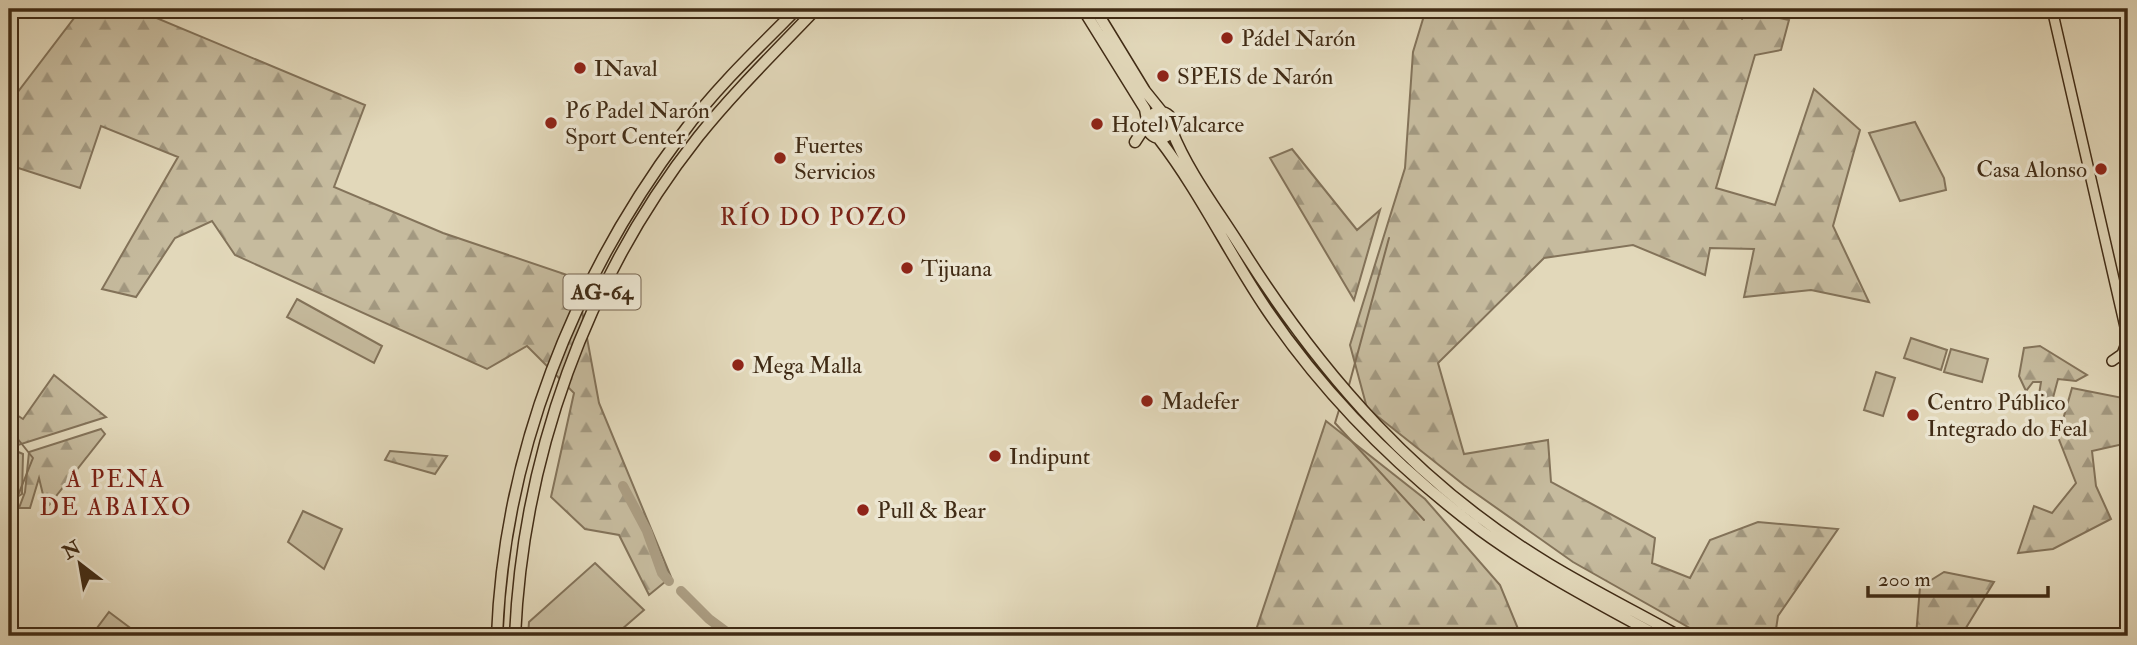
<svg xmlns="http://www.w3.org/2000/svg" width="2137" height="645" font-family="'IM FELL Double Pica',serif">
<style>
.grass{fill:#c6bb9e;stroke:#83735a;stroke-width:2}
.forest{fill:url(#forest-firs);stroke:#83735a;stroke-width:2}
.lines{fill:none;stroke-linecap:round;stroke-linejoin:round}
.stream{stroke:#806f56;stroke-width:2}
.river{stroke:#ab9d82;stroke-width:10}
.major-casing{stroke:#402b15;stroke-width:12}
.highway-casing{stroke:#402b15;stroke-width:13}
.major{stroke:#e2d8ba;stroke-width:9}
.highway{stroke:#e2d8ba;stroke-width:10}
.poi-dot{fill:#8f2418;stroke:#ece6d2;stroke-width:2.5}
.labels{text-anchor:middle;stroke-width:7;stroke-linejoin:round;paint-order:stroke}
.shield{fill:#ece6d2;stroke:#74634e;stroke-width:2}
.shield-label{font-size:21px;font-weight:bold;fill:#402b15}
.poi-label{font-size:23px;fill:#402b15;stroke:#ece6d2;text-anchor:start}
.neighbourhood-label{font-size:24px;letter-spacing:2px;fill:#7a1f14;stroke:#ece6d2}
</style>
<defs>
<pattern id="forest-firs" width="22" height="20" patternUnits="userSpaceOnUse" patternTransform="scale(1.75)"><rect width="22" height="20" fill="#c6bb9e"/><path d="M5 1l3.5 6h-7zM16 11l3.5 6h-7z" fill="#a29880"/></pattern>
</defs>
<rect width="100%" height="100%" fill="#e2d8ba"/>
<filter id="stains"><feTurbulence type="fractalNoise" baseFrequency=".00286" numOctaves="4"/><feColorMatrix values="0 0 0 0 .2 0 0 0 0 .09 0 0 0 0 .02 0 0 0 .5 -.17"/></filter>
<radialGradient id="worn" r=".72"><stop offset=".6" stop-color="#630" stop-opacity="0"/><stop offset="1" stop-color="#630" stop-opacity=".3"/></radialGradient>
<!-- grass -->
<path class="grass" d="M 1915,122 L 1944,178 L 1946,190 L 1900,201 L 1869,133 Z
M 297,299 L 382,346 L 374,363 L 287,317 Z
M 1911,338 L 1947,350 L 1941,370 L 1904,358 Z
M 1951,349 L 1988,359 L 1982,382 L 1944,372 Z
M 1876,372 L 1895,378 L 1883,416 L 1864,410 Z
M 9,448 L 23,454 L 22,494 L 9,502 Z
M 303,511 L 342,529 L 324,569 L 288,542 Z
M 595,563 L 644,610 L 614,636 L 528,636 L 529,622 Z
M 109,612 L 141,636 L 91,636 Z"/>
<!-- forest -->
<path class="forest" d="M 81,9 L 135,9 L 365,105 L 334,187 L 443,233 L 576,278 L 599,403 L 671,577 L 649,595 L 619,535 L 585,529 L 551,497 L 574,393 L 527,346 L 487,369 L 235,255 L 212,221 L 175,238 L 136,297 L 102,289 L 178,157 L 101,126 L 80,188 L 9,165 L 9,89 L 17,93 Z
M 1426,9 L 1748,9 L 1748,12 L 1789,20 L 1781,50 L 1755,55 L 1716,188 L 1775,205 L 1814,89 L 1860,130 L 1833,226 L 1869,302 L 1811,290 L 1744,297 L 1754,249 L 1710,248 L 1705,275 L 1633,245 L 1544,258 L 1438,363 L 1464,454 L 1548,440 L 1551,482 L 1655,538 L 1652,563 L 1690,578 L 1710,540 L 1758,522 L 1838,529 L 1778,616 L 1775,636 L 1704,636 L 1573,562 L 1464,485 L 1367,408 L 1350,345 L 1405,168 L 1413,52 Z
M 1292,149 L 1357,230 L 1380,210 L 1354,300 L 1270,158 Z
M 2040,346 L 2087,375 L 2076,381 L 2058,379 L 2050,409 L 2038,401 L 2041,382 L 2033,382 L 2026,391 L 2019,376 L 2024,348 Z
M 54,375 L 106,417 L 15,446 L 9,443 L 9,410 L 23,419 Z
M 2072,388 L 2128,399 L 2128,443 L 2092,451 L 2096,486 L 2111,519 L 2053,549 L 2018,553 L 2034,506 L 2052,513 L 2076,483 L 2058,437 Z
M 1326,421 L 1425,499 L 1500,585 L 1521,636 L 1254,636 Z
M 101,429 L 105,434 L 49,505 L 45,503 L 39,478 L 30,508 L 19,508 L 25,492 L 29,452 Z
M 390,451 L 447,456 L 435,474 L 385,460 Z
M 1944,572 L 1994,582 L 1961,636 L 1916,636 L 1920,587 Z"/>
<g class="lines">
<!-- stream -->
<path class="stream" d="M 1741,9 L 1742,19
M 1349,385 L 1389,238
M 1339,410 L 1335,423 L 1424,520
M 9,428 L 33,458 L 9,518
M 9,628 L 14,636"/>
<!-- river -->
<path class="river" d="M 623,486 L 647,531 L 662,573 L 669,581
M 681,591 L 709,619 L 732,636"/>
<!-- major casing -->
<g class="major-casing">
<path id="major" d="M 2052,9 L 2128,340
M 2112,361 L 2122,354 L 2128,338"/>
</g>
<!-- highway casing -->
<g class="highway-casing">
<path id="highway" d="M 1083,9 L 1145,109 L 1147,120
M 1095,9 L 1145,91 L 1162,112
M1147 125a13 13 0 1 1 26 0a13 13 0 1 1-26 0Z
M 1172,131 C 1188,172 1219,212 1242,249 C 1322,376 1419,486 1549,564 C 1592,590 1636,612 1679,636
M 1159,139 C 1200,192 1229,254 1267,310 C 1324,394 1399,469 1480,530 C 1536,571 1598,603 1658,636
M 1135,142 L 1146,125
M 497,636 C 504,454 573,280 682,134 C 714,90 758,48 797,9
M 515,636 C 523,457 586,279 698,137 C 734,92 776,51 816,9"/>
</g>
<!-- major -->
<use href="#major" class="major"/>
<!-- highway -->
<use href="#highway" class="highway"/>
</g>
<!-- markers -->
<g class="poi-dot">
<circle cx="1227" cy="38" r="7"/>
<circle cx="580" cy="68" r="7"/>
<circle cx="1163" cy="76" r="7"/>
<circle cx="551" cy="123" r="7"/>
<circle cx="1097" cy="124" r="7"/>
<circle cx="780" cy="158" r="7"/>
<circle cx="2101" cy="169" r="7"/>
<circle cx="907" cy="268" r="7"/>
<circle cx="738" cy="365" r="7"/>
<circle cx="1147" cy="401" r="7"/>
<circle cx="1913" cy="415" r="7"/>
<circle cx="995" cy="456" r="7"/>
<circle cx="863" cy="510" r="7"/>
</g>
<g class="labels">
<!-- shield labels -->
<rect class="shield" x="563.5" y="274.5" width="77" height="35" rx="5"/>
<g class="shield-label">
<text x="602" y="299">AG-64</text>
</g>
<!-- poi labels -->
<g class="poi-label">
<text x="1241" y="46">Pádel Narón</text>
<text x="594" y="76">INaval</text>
<text x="1177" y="84">SPEIS de Narón</text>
<text x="565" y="118">P6 Padel Narón<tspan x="565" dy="26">Sport Center</tspan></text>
<text x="1111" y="132">Hotel Valcarce</text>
<text x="794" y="153">Fuertes<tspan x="794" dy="26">Servicios</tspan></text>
<text x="2087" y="177" text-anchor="end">Casa Alonso</text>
<text x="921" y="276">Tijuana</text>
<text x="752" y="373">Mega Malla</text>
<text x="1161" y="409">Madefer</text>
<text x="1927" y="410">Centro Público<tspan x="1927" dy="26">Integrado do Feal</tspan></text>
<text x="1009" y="464">Indipunt</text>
<text x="877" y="518">Pull &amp; Bear</text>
</g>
<!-- neighbourhood labels -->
<g class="neighbourhood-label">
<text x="814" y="225">RÍO DO POZO</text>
<text x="116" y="487">A PENA<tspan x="116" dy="28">DE ABAIXO</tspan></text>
</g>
</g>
<!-- margin -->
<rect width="2137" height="645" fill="none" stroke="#e2d8ba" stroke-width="35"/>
<rect x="10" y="10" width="2116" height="624" fill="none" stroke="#402b15" stroke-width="3.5"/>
<rect x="18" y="18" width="2102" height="610" fill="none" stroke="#402b15" stroke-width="2"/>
<!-- north arrow -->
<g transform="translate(80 564) rotate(329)" stroke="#ece6d2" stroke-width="5" paint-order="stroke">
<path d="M0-5L12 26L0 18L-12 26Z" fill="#402b15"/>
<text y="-10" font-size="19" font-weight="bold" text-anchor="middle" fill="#402b15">N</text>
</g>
<!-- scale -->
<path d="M1868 586v10h180v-10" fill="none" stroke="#402b15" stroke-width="3.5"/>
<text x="1878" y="586" font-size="21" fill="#402b15" stroke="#ece6d2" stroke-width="5" paint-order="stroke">200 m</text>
<rect width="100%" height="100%" filter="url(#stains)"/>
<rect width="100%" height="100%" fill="url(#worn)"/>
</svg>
